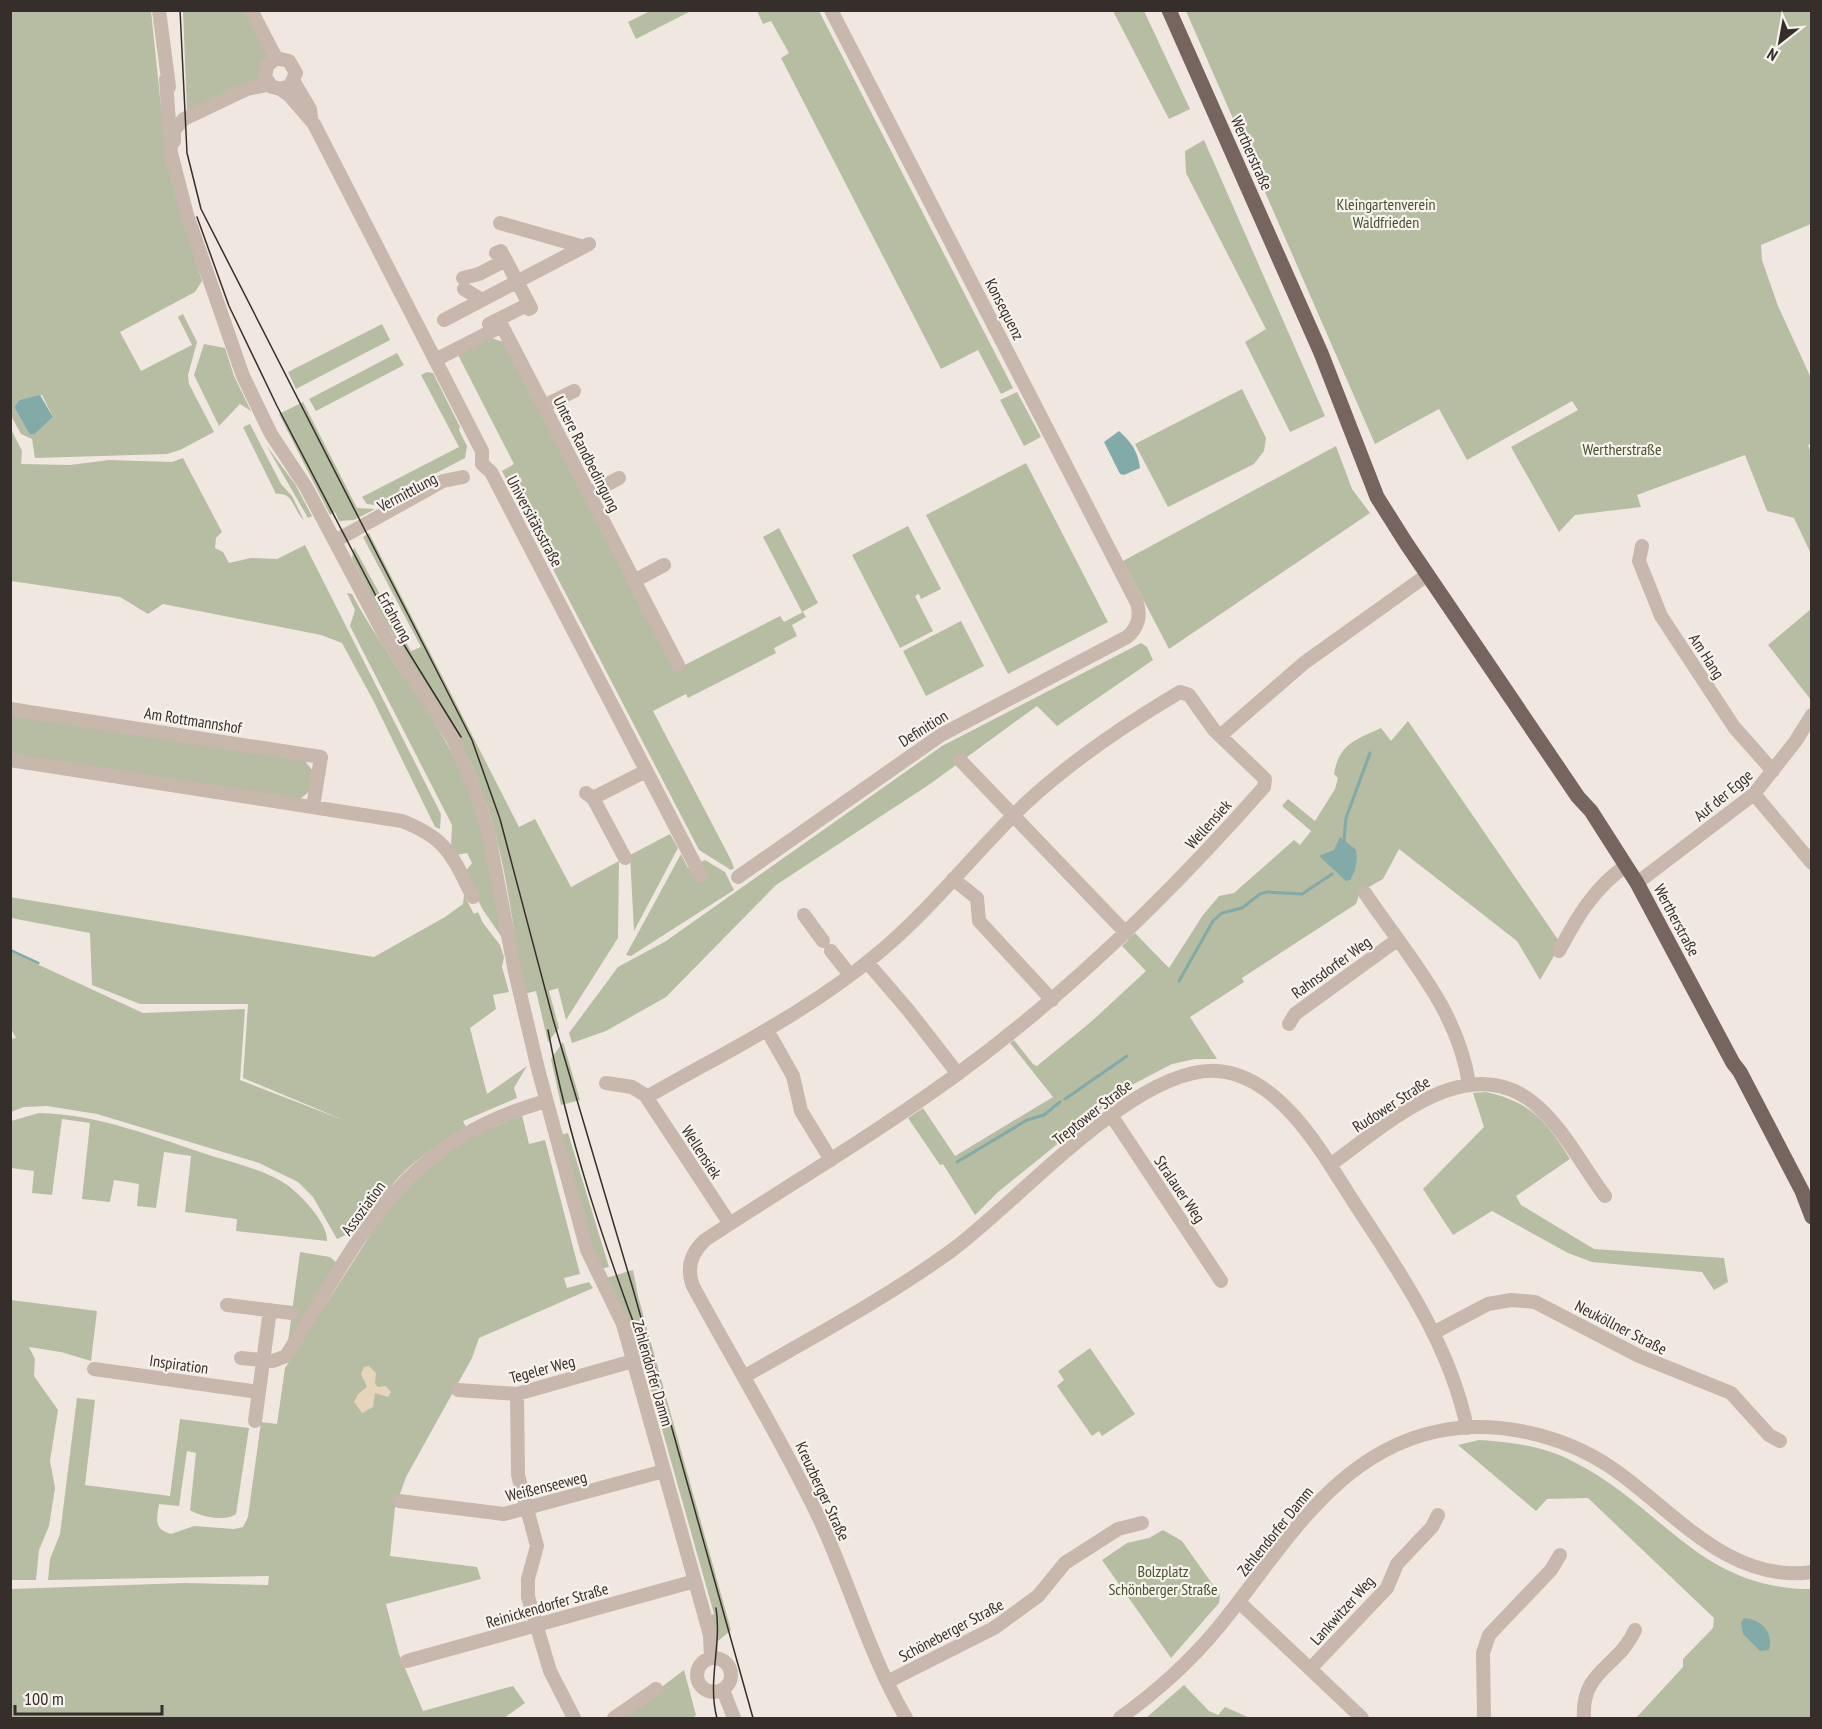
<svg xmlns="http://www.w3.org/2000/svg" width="1822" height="1729" font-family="'PT Sans Narrow',sans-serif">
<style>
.green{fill:#b6bda2;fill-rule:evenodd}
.sand{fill:#e7d5bb}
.water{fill:#82aaa9}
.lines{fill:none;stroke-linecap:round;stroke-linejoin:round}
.stream{stroke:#82aaa9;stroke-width:3}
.minor{stroke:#c7b7ad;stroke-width:14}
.major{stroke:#76655e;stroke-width:15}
.tram{stroke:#362e2b;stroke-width:1.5}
.labels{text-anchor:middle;stroke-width:4.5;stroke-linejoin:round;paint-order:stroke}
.street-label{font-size:16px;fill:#362e2b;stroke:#f8f2ec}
.park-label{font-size:16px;fill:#475132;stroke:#f8f2ec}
</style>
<rect width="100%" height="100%" fill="#f0e8e0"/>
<!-- green -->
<path class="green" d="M 10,11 L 151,11 L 167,164 L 202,281 L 195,292 L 120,332 L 141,371 L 192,345 L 178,317 L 183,314 L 197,342 L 188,375 L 189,384 L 214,432 L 180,450 L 167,454 L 35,458 L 32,439 L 21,434 L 11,416 ZM 42,395 L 53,417 L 35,434 L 30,435 L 14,407 L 19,400 Z
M 183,11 L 246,11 L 271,54 L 261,83 L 187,111 Z
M 650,11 L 650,10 L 691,11 L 636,39 L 628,22 Z
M 757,11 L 819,11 L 1013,388 L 1001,394 L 978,350 L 941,369 L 781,58 L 789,53 L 771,21 L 763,24 Z
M 1113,11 L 1144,11 L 1190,109 L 1169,119 Z
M 1186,11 L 1811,11 L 1811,224 L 1761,245 L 1762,260 L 1778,306 L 1811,378 L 1812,443 L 1808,445 L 1812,456 L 1811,554 L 1794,518 L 1767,511 L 1745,455 L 1637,495 L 1641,507 L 1575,515 L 1559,532 L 1511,447 L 1578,410 L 1572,401 L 1467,460 L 1439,409 L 1375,444 Z
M 1204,140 L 1325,416 L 1290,432 L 1245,342 L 1266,329 L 1186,173 L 1185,151 Z
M 382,324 L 390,340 L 296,389 L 288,372 Z
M 491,338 L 504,342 L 675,670 L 780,616 L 784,622 L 803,612 L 806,617 L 792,625 L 797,636 L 774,648 L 776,653 L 688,698 L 686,694 L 653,711 L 731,860 L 734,868 L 731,870 L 699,850 L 502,471 L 514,464 L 457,353 Z
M 204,344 L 225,348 L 234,376 L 251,411 L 240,404 L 219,426 L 194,375 Z
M 397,353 L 404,365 L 316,411 L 309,399 Z
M 427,372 L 433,373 L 460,427 L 459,430 L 467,446 L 465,458 L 375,505 L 367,504 L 362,497 L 459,447 L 421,375 Z
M 1242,389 L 1266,438 L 1264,451 L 1254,464 L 1168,507 L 1135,444 Z
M 1017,392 L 1041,437 L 1024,446 L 1000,400 Z
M 303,402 L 357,508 L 375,509 L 354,520 L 339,521 L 335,512 L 330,515 L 279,414 Z
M 250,424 L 281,484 L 292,496 L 304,520 C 294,513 294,491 276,494 L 243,427 Z
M 10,427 L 22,451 L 21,464 L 70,465 L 109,460 L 172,462 L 183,458 L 222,532 L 216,538 L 215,548 L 223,552 L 229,563 L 251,558 L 277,559 L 305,545 L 441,814 L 440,829 L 435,827 L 373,700 L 342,643 L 321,635 L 163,604 L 148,614 L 120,597 L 11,581 Z
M 266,445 L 295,484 L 312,516 L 308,518 Z
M 1336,446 L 1352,489 L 1370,513 L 1169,649 L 1123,561 Z
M 1026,463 L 1108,622 L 1008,674 L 926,515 Z
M 908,526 L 941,589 L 921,599 L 919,594 L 915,596 L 933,631 L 900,648 L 852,555 Z
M 779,528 L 818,603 L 802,612 L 763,537 Z
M 369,533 L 519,827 L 535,819 L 571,887 L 619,861 L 618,938 L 566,1020 L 558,988 L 549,991 L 559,1028 L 548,1042 L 536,991 L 524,994 C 511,916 504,836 471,763 C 452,719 419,680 395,639 C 379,612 366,585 352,558 L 354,547 L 411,651 L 421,647 L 363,537 Z
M 347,593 L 352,594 C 384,655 431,707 460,769 C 485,823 493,885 505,942 L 483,910 L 466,877 L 465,872 L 472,863 L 467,853 L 457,855 L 451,846 L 452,825 L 350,626 L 355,610 Z
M 1811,609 L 1811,700 L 1768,645 Z
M 961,621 L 984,666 L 926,696 L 903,651 Z
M 1141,643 L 1147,647 L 1153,660 L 1057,726 L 1037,706 L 930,784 L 776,885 L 666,997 L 606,1031 L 572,1043 L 569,1033 L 618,967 L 666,941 L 942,746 Z
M 10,713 L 304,760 L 313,771 L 310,791 L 300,799 L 11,755 Z
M 1408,721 L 1561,944 L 1540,980 L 1517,941 L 1399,849 L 1383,879 L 1360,892 L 1356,904 L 1242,978 L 1244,982 L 1190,1017 L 1217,1059 L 1195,1059 L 1172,1064 L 1128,1087 L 998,1192 L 975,1215 L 943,1164 L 940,1165 L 908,1118 L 923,1108 L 955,1156 L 1053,1097 L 1010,1043 L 1014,1040 L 1033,1064 L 1037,1066 L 1092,1021 L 1146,971 L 1122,946 L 1135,933 L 1169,968 L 1203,915 L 1219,896 L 1234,893 L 1294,840 L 1300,845 L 1311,831 L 1282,806 L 1288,799 L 1315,821 L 1335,789 L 1338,778 L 1334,774 C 1339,744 1355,740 1381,728 L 1391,741 Z
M 670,834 L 678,848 L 634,931 L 630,855 Z
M 681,854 L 688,868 L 705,860 L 725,872 L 734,890 L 631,956 L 626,955 Z
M 464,895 L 474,914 L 478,912 L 483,923 L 500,945 L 504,957 L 502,967 L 509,992 L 493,995 L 496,1009 L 470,1028 L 487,1094 L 527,1066 L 514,1088 L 517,1098 L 463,1121 L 466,1127 C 442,1142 418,1157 399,1177 C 378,1200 366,1228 337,1239 L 313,1197 L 298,1182 L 259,1163 L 97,1114 L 47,1106 L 24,1107 L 11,1112 L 11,1039 L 16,1038 L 11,1029 L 11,952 L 143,1013 L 245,1009 L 240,1080 L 346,1121 L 243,1078 L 248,1004 L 140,1004 L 92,985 L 90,933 L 11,918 L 10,897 L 374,957 L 445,917 L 463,904 Z
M 563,1042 L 580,1100 L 561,1105 L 551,1059 Z
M 1486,1092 C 1531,1102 1546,1121 1570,1159 L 1516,1196 L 1521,1205 L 1594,1249 L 1724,1258 L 1728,1282 L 1714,1290 L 1702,1272 L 1592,1262 L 1568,1253 L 1492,1211 L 1453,1235 L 1423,1189 L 1484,1127 L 1473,1093 Z
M 39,1113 C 98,1114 157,1138 212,1156 C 235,1163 260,1169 281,1181 C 297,1190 328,1222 327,1241 L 236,1231 L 237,1219 L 185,1212 L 191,1156 L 164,1152 L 156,1208 L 137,1206 L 139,1184 L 114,1180 L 110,1202 L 82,1199 L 90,1123 L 62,1119 L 52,1195 L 32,1193 L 34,1171 L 11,1168 L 11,1121 Z
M 522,1115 L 529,1144 L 545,1140 L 580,1274 L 564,1278 L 567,1288 L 589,1282 L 593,1288 L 479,1338 L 472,1358 L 406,1477 L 395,1508 L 390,1556 L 477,1567 L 481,1579 L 386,1604 L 399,1654 L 423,1711 L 513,1686 L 525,1703 L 504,1718 L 11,1718 L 11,1589 L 185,1583 L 268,1585 L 269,1576 L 48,1580 L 50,1559 L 60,1534 L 77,1398 L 95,1400 L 85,1485 L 170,1496 L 180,1419 L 249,1428 L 236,1514 C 226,1522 201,1517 190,1510 L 196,1453 L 187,1451 L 179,1506 L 159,1504 C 157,1519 153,1529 171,1534 L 194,1526 L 234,1529 L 243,1527 L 248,1517 L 261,1422 L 277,1424 L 285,1368 L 385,1212 L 409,1184 L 466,1139 Z
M 568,1133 L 609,1267 L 601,1269 L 591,1248 L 561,1135 Z
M 300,1252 L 330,1257 L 337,1263 L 288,1342 Z
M 633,1270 L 638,1296 L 731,1630 L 718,1641 L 710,1616 L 714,1614 L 642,1358 L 638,1359 L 626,1316 L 606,1278 Z
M 11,1300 L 97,1311 L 91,1361 L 61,1352 L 29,1347 L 35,1359 L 34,1376 L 58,1410 L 50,1461 L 55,1488 L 49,1526 L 39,1550 L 36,1580 L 11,1580 Z
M 1090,1348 L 1135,1414 L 1102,1436 L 1099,1431 L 1092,1436 L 1057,1386 L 1064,1380 L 1058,1371 Z
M 1479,1440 C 1511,1442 1543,1446 1572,1461 C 1662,1505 1698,1589 1811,1589 L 1811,1718 L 1636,1718 L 1683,1667 L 1683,1659 L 1713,1628 L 1714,1618 L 1588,1498 L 1547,1499 L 1536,1511 L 1458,1445 Z
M 1163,1530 L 1182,1541 L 1220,1595 L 1219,1603 L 1171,1658 L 1102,1560 L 1127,1543 L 1149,1538 Z
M 684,1670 L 696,1715 L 693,1718 L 621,1718 Z
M 1184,1685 L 1209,1711 L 1218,1715 L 1225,1707 L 1250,1718 L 1146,1718 Z"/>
<!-- sand -->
<path class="sand" d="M 369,1366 L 376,1373 L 375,1384 L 378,1387 L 386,1386 L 391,1392 L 388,1397 L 375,1393 L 373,1407 L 362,1413 L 354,1402 L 358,1394 L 367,1387 L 361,1374 L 364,1367 Z"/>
<!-- water -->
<path class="water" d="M 40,395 L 53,417 L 35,434 L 30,435 L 14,407 L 19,400 Z
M 1119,431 C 1131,442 1138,451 1140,468 L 1124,475 L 1120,474 L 1104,442 Z
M 1340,837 L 1356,850 C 1358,861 1356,870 1350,880 L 1346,881 L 1319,856 L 1334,850 Z
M 1744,1618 C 1762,1620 1774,1632 1769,1650 L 1760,1651 L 1743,1634 L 1741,1623 Z"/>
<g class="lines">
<!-- stream -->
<path class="stream" d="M 1344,840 L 1346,818 L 1370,753
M 10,950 L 38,963
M 1179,981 L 1213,921 L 1222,913 L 1242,908 L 1260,894 L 1267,892 L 1302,894 L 1332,874
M 1065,1099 L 1127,1056
M 957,1162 L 1027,1120 L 1044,1115 L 1060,1102"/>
<!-- minor -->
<path class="minor" d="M 159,10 L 169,87
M 251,10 L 276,58
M 166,79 L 171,153 L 187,215 L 243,376 L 271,434 L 306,487 L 385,636 L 453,739 L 476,792 L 489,836 L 515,972 L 538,1069 L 587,1250 L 623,1324 L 710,1635 L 711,1658
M 294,82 L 310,109 L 311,117
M 280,89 L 289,95 L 314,124 L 482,451 L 482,464
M 174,141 L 174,130 L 184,119 L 247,89 L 267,85 L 280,89 L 290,86 L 296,73 L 289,61 L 276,58 L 267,66 L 265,77 L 272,87
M 500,223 L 584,247
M 496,253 L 501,251 L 531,308 L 529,309
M 463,278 L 479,274 L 506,260
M 464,289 L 482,300
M 444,320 L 589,244
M 489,324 L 529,304
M 435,360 L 502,326 L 678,665
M 544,406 L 574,391
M 482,464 L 491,472 L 701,876
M 589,494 L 619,478
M 335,541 L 443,481 L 463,477
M 1642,546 L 1639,561 L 1661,616 L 1734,727 L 1773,771
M 634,581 L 664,565
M 10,709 L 321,757 L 313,807
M 1220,736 L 1304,663 L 1427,575
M 10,760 L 402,821 C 448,839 452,856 473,897
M 960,760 L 1126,933
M 586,793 L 593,798 L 625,858
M 1754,794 L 1812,863
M 593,798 L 646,771
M 738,877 L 941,735 L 1127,637 C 1138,628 1141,616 1137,603 L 831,10
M 953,879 L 977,898 L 979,921 L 1052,1000
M 1637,883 L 1754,794 L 1795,742 L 1812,715
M 1365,893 C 1406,954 1458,1009 1469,1084
M 804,915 L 823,941
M 831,951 L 850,975
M 1559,951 C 1576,919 1595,886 1626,866
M 867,962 L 909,1011 L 958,1074
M 1289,1024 L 1295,1014 L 1397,940
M 767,1030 L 793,1076 L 801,1111 L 831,1160
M 606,1083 L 632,1087 L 645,1095 L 730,1224
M 647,1097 C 727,1051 811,1011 882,950 C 934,906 976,851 1025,804 C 1071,761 1126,724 1180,692 L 1189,695 L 1214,730 L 1265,779 L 1264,787 C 1171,893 1070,992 956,1075 C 875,1134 789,1185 705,1240 C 691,1253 686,1268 693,1286 C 735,1364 781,1438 819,1518 C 850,1584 869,1655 906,1718
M 1111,1115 L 1221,1281
M 1330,1165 C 1385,1126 1468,1046 1536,1105 C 1564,1129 1583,1167 1605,1196
M 227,1305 L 292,1313
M 1433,1333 L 1488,1304 L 1511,1300 L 1535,1302 L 1639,1356 L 1731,1393 L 1769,1435 L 1780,1441
M 241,1358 L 273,1361 L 286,1356 C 362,1236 398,1143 546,1101
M 94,1369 L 259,1392
M 745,1376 C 815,1336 886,1298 951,1251 C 1018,1202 1135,1066 1217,1071 C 1280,1075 1323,1154 1353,1201 C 1399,1271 1450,1344 1467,1428
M 458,1390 L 517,1394 L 633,1361
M 517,1394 L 518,1475 L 537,1546 L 528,1579 L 528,1597 L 550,1671 L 574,1718
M 255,1421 L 270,1310
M 399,1501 L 504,1514 L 664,1471
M 1239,1602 L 1362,1718
M697 1675a17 17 0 1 1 34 0a17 17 0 1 1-34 0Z
M 407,1661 L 695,1581
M 1310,1669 L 1387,1588 L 1397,1564 L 1432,1527 L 1438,1515
M 887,1682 L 994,1628 L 1038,1596 L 1065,1563 L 1118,1529 L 1142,1523
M 723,1690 L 734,1718
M 614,1718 L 656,1689
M 1120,1718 C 1156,1692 1188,1664 1217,1629 C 1280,1553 1333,1452 1439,1431 C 1497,1419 1563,1435 1612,1468 C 1673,1510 1729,1584 1812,1572
M 1484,1718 L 1483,1653 L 1489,1635 L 1551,1570 L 1560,1555
M 1584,1718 C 1581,1670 1618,1668 1635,1630"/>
<!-- major -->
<path class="major" d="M 1169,10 L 1321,353 L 1377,497 L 1406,543 L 1578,797 L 1591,811 L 1637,883 L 1733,1063 L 1740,1072 L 1802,1191 L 1812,1217"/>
<!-- tram -->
<path class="tram" d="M 180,10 L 187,153 L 201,209 L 442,681 L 472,740 L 500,819 L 553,1019 L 633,1289 L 753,1718
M 197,217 L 229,306 L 277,406 L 388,619 L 461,737
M 548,1030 C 568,1137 603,1241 641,1343
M 716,1608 C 722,1645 707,1682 717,1718"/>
</g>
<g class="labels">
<!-- street labels -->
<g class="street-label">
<text transform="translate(1252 153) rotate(66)" y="6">Wertherstraße</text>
<text transform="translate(1005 309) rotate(63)" y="6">Konsequenz</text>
<text transform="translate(587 454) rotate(63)" y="6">Untere Randbedingung</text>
<text transform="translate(407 492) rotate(-28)" y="6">Vermittlung</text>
<text transform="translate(535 521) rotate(62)" y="6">Universitätsstraße</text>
<text transform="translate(395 617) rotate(61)" y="6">Erfahrung</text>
<text transform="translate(1707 656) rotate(57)" y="6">Am Hang</text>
<text transform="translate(193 720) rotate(9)" y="6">Am Rottmannshof</text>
<text transform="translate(923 728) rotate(-32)" y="6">Definition</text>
<text transform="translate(1723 795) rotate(-40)" y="6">Auf der Egge</text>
<text transform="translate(1208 824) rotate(-48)" y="6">Wellensiek</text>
<text transform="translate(1677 920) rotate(62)" y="6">Wertherstraße</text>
<text transform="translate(1331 967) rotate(-36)" y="6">Rahnsdorfer Weg</text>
<text transform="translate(1391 1104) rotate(-33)" y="6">Rudower Straße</text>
<text transform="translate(1092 1112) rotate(-38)" y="6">Treptower Straße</text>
<text transform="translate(702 1152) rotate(57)" y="6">Wellensiek</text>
<text transform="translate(1180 1189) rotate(56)" y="6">Stralauer Weg</text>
<text transform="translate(363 1208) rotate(-54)" y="6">Assoziation</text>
<text transform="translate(1621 1327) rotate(27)" y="6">Neuköllner Straße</text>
<text transform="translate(179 1364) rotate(8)" y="6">Inspiration</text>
<text transform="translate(542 1369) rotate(-15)" y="6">Tegeler Weg</text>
<text transform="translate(653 1373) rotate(74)" y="6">Zehlendorfer Damm</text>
<text transform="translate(546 1486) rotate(-14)" y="6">Weißenseeweg</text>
<text transform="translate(823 1491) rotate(65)" y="6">Kreuzberger Straße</text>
<text transform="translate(1275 1531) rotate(-51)" y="6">Zehlendorfer Damm</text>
<text transform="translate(547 1605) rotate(-16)" y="6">Reinickendorfer Straße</text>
<text transform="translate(1342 1610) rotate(-48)" y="6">Lankwitzer Weg</text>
<text transform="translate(951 1630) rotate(-28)" y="6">Schöneberger Straße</text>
</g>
<!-- park labels -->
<g class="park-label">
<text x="1386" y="210">Kleingartenverein<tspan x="1386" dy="18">Waldfrieden</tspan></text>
<text x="1622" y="455">Wertherstraße</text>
<text x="1163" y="1577">Bolzplatz<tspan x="1163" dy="18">Schönberger Straße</tspan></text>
</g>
</g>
<!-- border -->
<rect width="1822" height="1729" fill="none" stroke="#362e2b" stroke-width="24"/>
<!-- north arrow -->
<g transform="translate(1780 42) rotate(211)" stroke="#f8f2ec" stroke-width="4.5" paint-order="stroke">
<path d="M0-4.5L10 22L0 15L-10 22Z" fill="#362e2b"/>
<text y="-9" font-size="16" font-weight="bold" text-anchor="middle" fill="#362e2b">N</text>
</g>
<!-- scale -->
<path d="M15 1705v9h147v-9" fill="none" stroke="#362e2b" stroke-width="3"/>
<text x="24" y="1705" font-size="18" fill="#362e2b" stroke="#f8f2ec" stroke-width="4.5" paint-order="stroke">100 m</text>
</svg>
